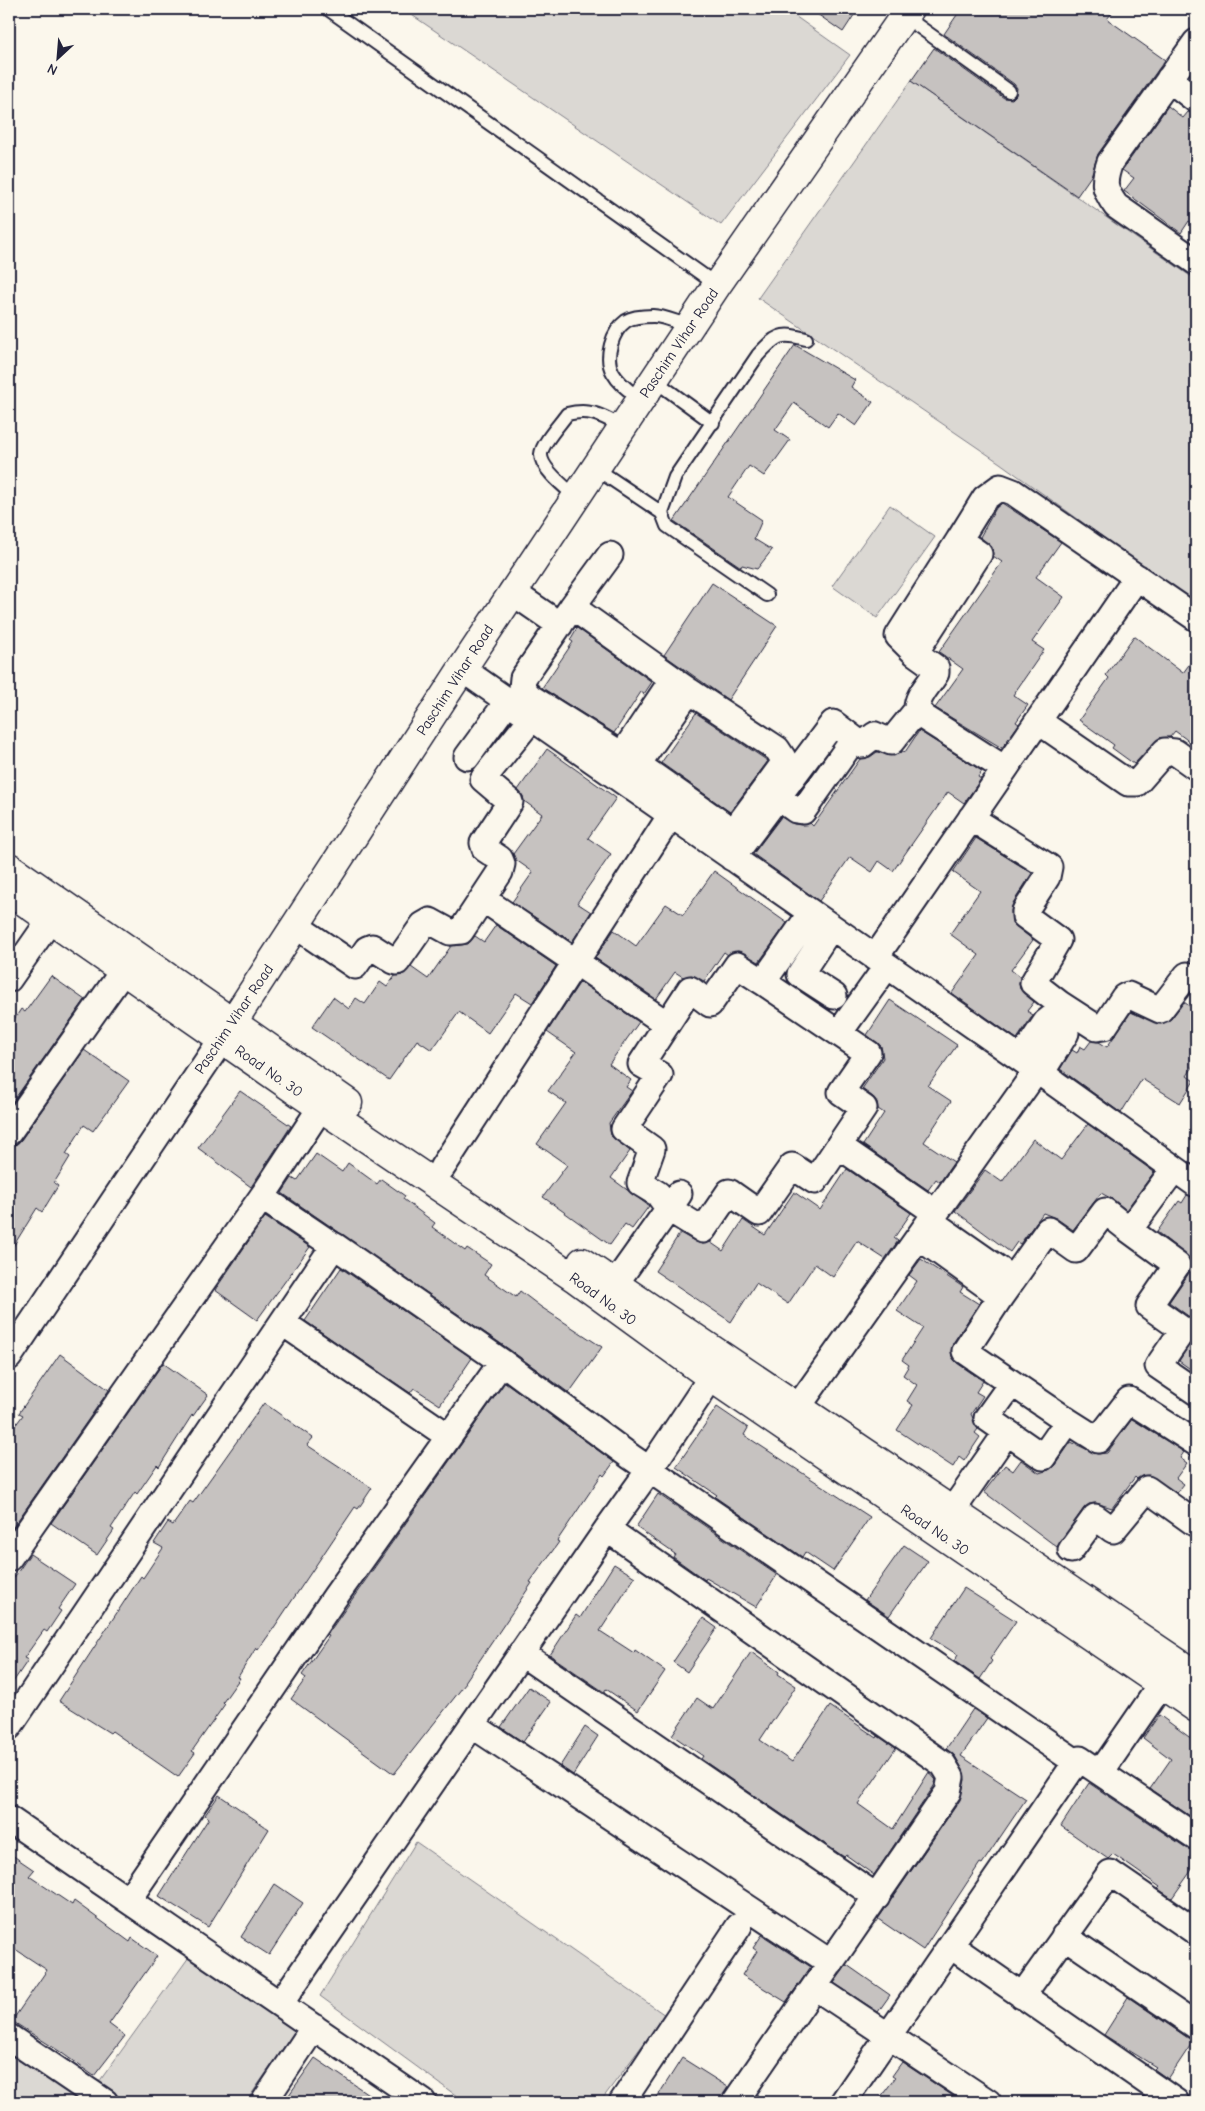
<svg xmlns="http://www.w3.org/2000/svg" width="1205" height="2111" font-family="'Comic Neue',sans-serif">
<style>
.park{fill:#dbd8d3;stroke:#7e7d87}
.building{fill:#c6c2c0;stroke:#22223b}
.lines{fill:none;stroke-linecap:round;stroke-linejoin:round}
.lane-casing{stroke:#22223b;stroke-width:16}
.street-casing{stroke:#22223b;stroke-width:29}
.secondary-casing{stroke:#22223b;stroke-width:31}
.lane{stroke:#fbf7ec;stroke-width:12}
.street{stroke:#fbf7ec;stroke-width:25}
.secondary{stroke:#fbf7ec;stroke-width:28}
.labels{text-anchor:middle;stroke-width:4;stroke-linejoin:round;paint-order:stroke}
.street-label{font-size:15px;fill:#22223b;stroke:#fbf7ec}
</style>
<rect width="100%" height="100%" fill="#fbf7ec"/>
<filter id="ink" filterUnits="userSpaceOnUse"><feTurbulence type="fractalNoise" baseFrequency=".02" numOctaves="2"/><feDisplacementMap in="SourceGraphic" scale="10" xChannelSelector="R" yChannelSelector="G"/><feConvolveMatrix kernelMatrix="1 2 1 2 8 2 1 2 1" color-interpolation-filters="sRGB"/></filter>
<g filter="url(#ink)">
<!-- park -->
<path class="park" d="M 403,9 L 785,9 L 850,55 L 721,225 Z
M 911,81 L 1196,280 L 1196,604 L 1000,463 L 758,298 Z
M 890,505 L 935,537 L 877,618 L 832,586 Z
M 416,1842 L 665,2015 L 600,2102 L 465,2102 L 320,1996 Z
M 189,1957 L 295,2031 L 246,2102 L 123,2102 L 96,2086 Z
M 9,2054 L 83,2102 L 9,2102 Z"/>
<!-- building -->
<path class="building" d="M 810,9 L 858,9 L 843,32 Z
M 961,9 L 1115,9 L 1107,19 L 1165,60 L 1098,154 L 1091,176 L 1077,196 L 911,81 L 934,48 L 1004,98 L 1012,99 L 1016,95 L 1017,88 L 1014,84 L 944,34 Z
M 1168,106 L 1183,118 L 1188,112 L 1196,114 L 1196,227 L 1189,221 L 1181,233 L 1124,191 L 1134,178 L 1122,170 L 1123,169 Z
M 795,345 L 855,380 L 851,387 L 873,402 L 856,426 L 838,413 L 828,427 L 794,403 L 775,430 L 790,440 L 764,476 L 749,466 L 728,497 L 762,520 L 754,539 L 772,550 L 757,569 L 742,565 L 741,567 L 674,521 Z
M 1002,503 L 1061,542 L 1036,577 L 1064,597 L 1032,642 L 1044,650 L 1013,695 L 1028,705 L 1016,722 L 1019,724 L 1002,748 L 935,708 L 963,669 L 939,652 L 1002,562 L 993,556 L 992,547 L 980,537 L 996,508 Z
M 712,583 L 777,626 L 728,700 L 664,655 Z
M 577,628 L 652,682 L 644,694 L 641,692 L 614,733 L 542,688 L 573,642 L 570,640 Z
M 1134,636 L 1183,673 L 1196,655 L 1196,733 L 1190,742 L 1175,731 L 1170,737 L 1159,738 L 1134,764 L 1112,748 L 1114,745 L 1079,720 L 1109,678 L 1106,675 Z
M 696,713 L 768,761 L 730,812 L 661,763 Z
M 919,731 L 982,771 L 978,777 L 981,779 L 964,803 L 948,792 L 893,871 L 879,861 L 872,872 L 850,857 L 819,901 L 753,854 L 781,817 L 794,824 L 801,825 L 810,823 L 813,826 L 860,759 L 870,757 L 877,752 L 894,756 L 902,751 L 905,752 Z
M 547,749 L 616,798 L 588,838 L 611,854 L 577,903 L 591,912 L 572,942 L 512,902 L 533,872 L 516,860 L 513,854 L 542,814 L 524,801 L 523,796 L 518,790 Z
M 976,838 L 1032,873 L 1013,903 L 1011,911 L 1012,923 L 1033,940 L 1011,970 L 1020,977 L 1019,983 L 1020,989 L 1034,1002 L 1027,1011 L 1033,1015 L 1017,1039 L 952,993 L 979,955 L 950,934 L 980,891 L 953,872 Z
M 714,871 L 787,923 L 759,962 L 738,951 L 728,955 L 724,952 L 704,981 L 692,975 L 683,977 L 675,972 L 656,999 L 595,958 L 614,930 L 636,946 L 666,904 L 683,915 Z
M 496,925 L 556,966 L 532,1003 L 516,993 L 488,1033 L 459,1012 L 432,1050 L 417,1040 L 389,1080 L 312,1027 L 333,997 L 349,1009 L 356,998 L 365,1004 L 380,982 L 387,987 L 395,976 L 402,975 L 411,967 L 428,979 L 451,946 L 468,944 L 475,936 L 484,942 Z
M 51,976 L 85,1000 L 9,1107 L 9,1027 L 21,1009 L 25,1012 Z
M 580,982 L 639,1022 L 609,1064 L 631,1080 L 626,1087 L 632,1091 L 609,1123 L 611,1136 L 630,1151 L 611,1178 L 649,1206 L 632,1229 L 625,1224 L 610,1245 L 543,1197 L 567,1165 L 537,1144 L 566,1103 L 548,1091 L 576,1052 L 547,1032 Z
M 890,1000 L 957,1045 L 928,1086 L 951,1101 L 924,1142 L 954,1162 L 940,1182 L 936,1179 L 928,1190 L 863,1145 L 884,1113 L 878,1109 L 877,1102 L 873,1097 L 862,1089 L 883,1058 L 881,1046 L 867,1035 Z
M 1184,1002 L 1196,1011 L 1196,1062 L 1187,1076 L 1194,1081 L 1180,1103 L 1142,1079 L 1121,1113 L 1060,1069 L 1072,1050 L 1077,1053 L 1080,1046 L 1085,1049 L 1091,1041 L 1099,1042 L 1107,1047 L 1131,1012 L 1161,1024 L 1171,1019 Z
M 84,1050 L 129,1081 L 93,1131 L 84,1125 L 66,1154 L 70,1157 L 54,1183 L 58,1186 L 42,1212 L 37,1208 L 9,1253 L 9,1146 L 15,1145 L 21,1140 Z
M 240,1091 L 291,1126 L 251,1187 L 198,1148 Z
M 1088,1124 L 1154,1172 L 1126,1210 L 1114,1200 L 1101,1193 L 1073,1230 L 1056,1218 L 1043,1213 L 1020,1244 L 1017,1242 L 1010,1252 L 955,1211 L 985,1170 L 1002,1182 L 1033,1139 L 1061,1160 Z
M 316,1154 L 342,1172 L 348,1163 L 377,1184 L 381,1179 L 405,1196 L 403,1199 L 435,1223 L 432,1227 L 465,1251 L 467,1248 L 491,1264 L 484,1275 L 516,1297 L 520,1291 L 541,1307 L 602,1347 L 569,1393 L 510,1350 L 282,1193 L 292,1178 L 297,1181 Z
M 847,1169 L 911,1213 L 894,1238 L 898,1241 L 885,1259 L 857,1241 L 833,1277 L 815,1264 L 788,1304 L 756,1283 L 731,1322 L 655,1271 L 680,1233 L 696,1242 L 703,1244 L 710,1242 L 723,1251 L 743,1220 L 765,1235 L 794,1192 L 820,1210 Z
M 1187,1195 L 1196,1198 L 1196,1325 L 1191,1318 L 1169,1302 L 1196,1263 L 1157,1232 L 1179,1201 L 1182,1203 Z
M 265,1217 L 310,1247 L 257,1320 L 215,1290 Z
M 921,1259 L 963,1287 L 960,1292 L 979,1304 L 953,1343 L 951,1351 L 952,1357 L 957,1363 L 983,1381 L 976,1392 L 983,1396 L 971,1414 L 978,1429 L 975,1433 L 980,1437 L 964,1461 L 959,1457 L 953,1467 L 897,1430 L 913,1405 L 907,1401 L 917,1385 L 903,1375 L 909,1365 L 902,1360 L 923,1328 L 897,1311 L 917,1281 L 909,1275 Z
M 341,1268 L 472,1358 L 440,1405 L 414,1388 L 410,1393 L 305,1321 Z
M 1196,1334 L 1196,1373 L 1179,1361 Z
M 60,1354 L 109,1390 L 9,1533 L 9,1434 L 23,1415 L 19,1413 Z
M 163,1363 L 208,1395 L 193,1416 L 192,1415 L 159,1467 L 157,1465 L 137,1494 L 135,1492 L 111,1528 L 114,1530 L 97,1555 L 51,1523 Z
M 505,1382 L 614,1462 L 604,1476 L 602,1474 L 557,1541 L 559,1542 L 530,1582 L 532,1583 L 465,1682 L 466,1683 L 394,1774 L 291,1699 L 306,1678 L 302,1675 L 329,1636 L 327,1635 Z
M 264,1403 L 313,1438 L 307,1445 L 372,1488 L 358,1509 L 355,1507 L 273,1629 L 258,1650 L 256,1648 L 238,1677 L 240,1678 L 223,1702 L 225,1704 L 192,1751 L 195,1753 L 178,1777 L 112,1731 L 110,1733 L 59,1701 L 141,1576 L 143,1578 L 163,1548 L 154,1543 L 168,1522 L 173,1525 L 190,1501 L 193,1503 Z
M 717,1407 L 748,1428 L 744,1435 L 870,1517 L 833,1571 L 805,1552 L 802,1557 L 715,1497 L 717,1495 L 676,1467 Z
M 1132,1419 L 1184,1452 L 1180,1458 L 1187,1463 L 1176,1478 L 1184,1484 L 1177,1493 L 1149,1475 L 1142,1476 L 1137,1479 L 1135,1477 L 1112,1508 L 1096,1503 L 1089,1504 L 1084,1508 L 1057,1547 L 984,1492 L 1005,1465 L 1013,1471 L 1021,1460 L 1039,1473 L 1049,1470 L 1055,1465 L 1071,1442 L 1097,1454 L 1107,1453 Z
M 658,1494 L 777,1575 L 756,1607 L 706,1578 L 705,1580 L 673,1557 L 675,1554 L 636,1527 Z
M 904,1545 L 928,1561 L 889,1616 L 865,1600 Z
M 30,1554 L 75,1584 L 58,1609 L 61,1611 L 47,1632 L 44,1630 L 24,1658 L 28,1660 L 9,1688 L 9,1585 Z
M 614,1564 L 635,1577 L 600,1631 L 634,1653 L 635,1650 L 665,1671 L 638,1711 L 606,1689 L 604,1692 L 550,1655 L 576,1615 L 580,1618 Z
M 964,1588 L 1016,1621 L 990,1659 L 992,1661 L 980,1679 L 954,1661 L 958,1655 L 931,1638 Z
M 703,1618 L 717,1628 L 687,1672 L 673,1662 Z
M 751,1652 L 779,1672 L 778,1674 L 796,1686 L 760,1740 L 792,1762 L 830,1706 L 877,1738 L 878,1736 L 896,1748 L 858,1804 L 893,1829 L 929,1772 L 936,1780 L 934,1786 L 874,1875 L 846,1855 L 844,1857 L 701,1759 L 703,1756 L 672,1735 L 697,1698 L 713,1709 Z
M 529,1687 L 551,1702 L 523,1742 L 501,1727 Z
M 973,1709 L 987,1718 L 961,1756 L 1026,1799 L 982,1864 L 980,1863 L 923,1950 L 878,1919 L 960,1800 L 965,1780 L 963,1770 L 955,1756 L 946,1749 Z
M 1159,1715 L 1196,1742 L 1196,1820 L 1150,1789 L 1171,1759 L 1143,1738 Z
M 585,1727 L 598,1736 L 573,1775 L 560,1766 Z
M 1089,1783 L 1188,1849 L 1196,1851 L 1196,1864 L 1172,1898 L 1158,1889 L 1160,1887 L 1113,1854 L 1108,1859 L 1061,1826 Z
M 219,1795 L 269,1829 L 208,1927 L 159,1896 L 209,1818 L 205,1815 Z
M 9,1853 L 34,1870 L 29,1876 L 72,1905 L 74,1901 L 130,1942 L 132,1938 L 157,1956 L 109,2024 L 125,2036 L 94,2076 L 59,2051 L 12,2021 L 47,1970 L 9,1945 Z
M 275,1884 L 303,1903 L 269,1955 L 241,1937 Z
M 762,1935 L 811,1967 L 786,2002 L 742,1975 L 757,1951 L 753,1948 Z
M 847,1965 L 890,1995 L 878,2012 L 834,1983 Z
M 1128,1997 L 1188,2038 L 1194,2040 L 1168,2079 L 1154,2069 L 1156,2067 L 1104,2035 Z
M 315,2058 L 380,2102 L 284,2102 Z
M 682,2058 L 728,2087 L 721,2102 L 654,2102 Z
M 902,2062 L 953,2096 L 949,2102 L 877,2102 L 895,2078 L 892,2076 Z"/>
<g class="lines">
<!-- lane casing -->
<g class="lane-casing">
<path id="lane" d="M 328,9 L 717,285
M 904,16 L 1009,91
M 654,380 L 713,423
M 641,400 C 631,392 619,384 613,373 C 604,358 612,331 626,321 C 632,317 646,316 653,316 C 664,316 678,323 690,326
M 595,468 L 662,513
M 576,497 C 566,488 540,468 541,454 C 542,443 561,423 567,414 C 591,408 602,416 623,427
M 767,595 L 667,526 L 662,513 L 675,477 L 758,355 C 777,335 780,332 806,339"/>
</g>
<!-- street casing -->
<g class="street-casing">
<path id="street" d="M 1196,42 L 1110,162 C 1103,182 1103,188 1116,206 L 1196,262
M 1169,79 L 1196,100
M 512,592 L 560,625
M 572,607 L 610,555
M 915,653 L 898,636 L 959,540
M 462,669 L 1021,1059 L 1196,1184
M 917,710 L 925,718 L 1005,769
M 1038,721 L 1128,783 L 1137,783 L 1165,751 L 1175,752 L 1196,767
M 467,757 L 508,701
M 619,758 L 622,755 L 673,679 L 572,607 L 523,678 L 522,688 L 530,697 L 622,755
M 637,764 L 728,828 L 734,829 L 737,827 L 782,766 L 783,758 L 777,749 L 689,691
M 628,778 L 689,691 L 676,682
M 778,797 L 796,810 L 803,811 L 854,739
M 971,818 L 1049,867 L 1047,877 L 1025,911 L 1025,916 L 1058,940 L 1033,983 L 1060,1004 L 1097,1028 L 1104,1027 L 1124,997 L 1128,995 L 1160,1010 L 1187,975 L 1196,978
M 732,858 L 833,723 L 862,745 L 875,735 L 891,742 L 917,710 C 916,696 930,684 936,673 L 936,668 L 915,653 L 979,554 L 959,540 L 985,498 L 1000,487 L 1013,492 L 1196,618
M 483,899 L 667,1024
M 296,926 L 355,966 L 367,949 L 372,947 L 394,961 L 397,962 L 423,925 L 430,921 L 450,932 L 461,931 L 500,872 L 502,864 L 500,859 L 485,849 L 483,843 L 510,802 L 483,779 L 532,718
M 831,927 L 800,974 L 834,996
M 875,958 L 1137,577
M 9,979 L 50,920
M 763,982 L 737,965 L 710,1004 L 690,989 L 641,1064 L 660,1075 L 624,1129 L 652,1149 L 640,1183 L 658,1194 L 669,1209 L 703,1230 L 729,1192 L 759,1213 L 792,1166 L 815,1181 L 864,1108 L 841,1092 L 868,1053 L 763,982 L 811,913
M 839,1033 L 887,966
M 1021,1059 L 1046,1022 L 1051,1018 C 1060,1020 1065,1025 1066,1033 L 1041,1073
M 321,1107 L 264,1194 L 269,1202 L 334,1246
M 9,1132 L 123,971
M 839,1146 L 936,1213
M 442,1168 L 671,815
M 930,1221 L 1013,1279
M 1129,1230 L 1177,1265 L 1149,1306 L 1183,1330 L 1158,1366 L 1196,1392
M 919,1237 L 1001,1296 L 1048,1230 L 1076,1250 L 1105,1211 L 1129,1230 L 1174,1169
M 615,1284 L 679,1194
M 1001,1296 L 965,1351 L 1012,1383
M 283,1323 L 448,1436
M 9,1357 L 222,1039
M 798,1407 L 1037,1070
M 1007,1432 L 987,1418 L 1012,1383 L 1068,1421
M 952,1511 L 1007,1432 L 1043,1457 L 1068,1421 L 1098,1440 L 1129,1400 L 1196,1443
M 607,1529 L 943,1764 L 951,1777 L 948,1792 L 735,2102
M 1071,1550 L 1095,1517 L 1113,1530 L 1147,1489 L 1196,1524
M 9,1558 L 264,1194
M 521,1653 L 877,1897
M 472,1725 L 831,1963
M 9,1727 L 333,1247 L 335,1246 L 502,1362 L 631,1457 L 1076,1762
M 1101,1772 L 1172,1669
M 9,1819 L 423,2102
M 128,1900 L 335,1597 L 502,1362
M 1064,1936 L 1196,2026
M 951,1946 L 1176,2102
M 815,1987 L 988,2102
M 1022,1996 L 1110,1873 L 1196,1932
M 280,2004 L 607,1529 L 650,1469 L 722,1361
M 9,2037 L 105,2102
M 264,2102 L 314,2027
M 622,2102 L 739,1926
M 843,2102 L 1070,1771 L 1080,1759 L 1196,1837"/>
</g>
<!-- secondary casing -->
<g class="secondary-casing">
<path id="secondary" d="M 9,867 L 348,1103
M 9,891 L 295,1090 L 576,1279 L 712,1378 L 1196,1708
M 223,1037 L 462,669 L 717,285 L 909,9
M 582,1262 L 1196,1675"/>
</g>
<!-- lane -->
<use href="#lane" class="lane"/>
<!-- street -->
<use href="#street" class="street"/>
<!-- secondary -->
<use href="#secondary" class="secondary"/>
</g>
</g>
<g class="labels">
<!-- street labels -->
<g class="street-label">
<text transform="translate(679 343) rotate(-56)" y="5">Paschim Vihar Road</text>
<text transform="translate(455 680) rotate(-57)" y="5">Paschim Vihar Road</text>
<text transform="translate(234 1019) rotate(-56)" y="5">Paschim Vihar Road</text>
<text transform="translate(269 1071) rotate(35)" y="5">Road No. 30</text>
<text transform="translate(603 1299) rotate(36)" y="5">Road No. 30</text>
<text transform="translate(935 1530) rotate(34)" y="5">Road No. 30</text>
</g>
</g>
<!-- margin -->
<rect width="1205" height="2111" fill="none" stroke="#fbf7ec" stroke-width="30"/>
<rect x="15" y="15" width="1175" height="2081" fill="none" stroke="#22223b" stroke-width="2" filter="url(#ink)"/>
<!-- north arrow -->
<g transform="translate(58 58) rotate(206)" stroke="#fbf7ec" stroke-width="4" paint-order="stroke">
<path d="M0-4L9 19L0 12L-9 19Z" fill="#22223b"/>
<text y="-8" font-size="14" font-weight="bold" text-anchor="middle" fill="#22223b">N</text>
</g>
</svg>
